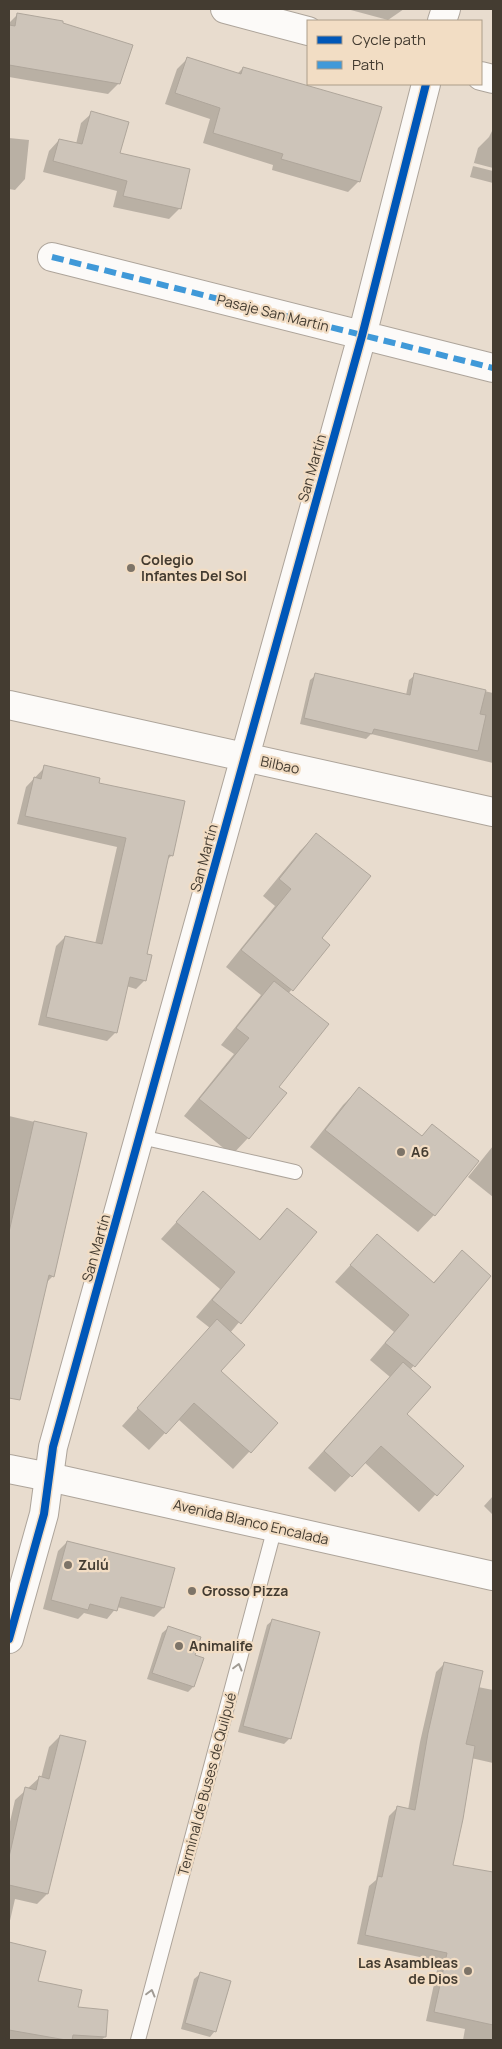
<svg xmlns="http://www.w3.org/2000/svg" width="502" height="2049" font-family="Manrope,sans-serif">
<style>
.shadow{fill:#0003}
.building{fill:#cdc4b9;stroke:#afa69b}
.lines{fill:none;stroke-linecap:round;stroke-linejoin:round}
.service-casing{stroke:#ada49a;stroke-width:16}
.minor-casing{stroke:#ada49a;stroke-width:30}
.tertiary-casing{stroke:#ada49a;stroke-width:30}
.service{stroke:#fcfaf8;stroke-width:14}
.minor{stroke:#fcfaf8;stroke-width:28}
.tertiary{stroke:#fcfaf8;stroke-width:28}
.quiet{stroke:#4099d8;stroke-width:6;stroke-dasharray:12 6;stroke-linecap:butt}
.cycleway-casing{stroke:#f2ddc4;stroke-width:11}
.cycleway{stroke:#0057b8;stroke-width:8}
.oneway{stroke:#a09b94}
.poi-dot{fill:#7d7468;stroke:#f2ddc4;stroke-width:2}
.labels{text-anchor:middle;stroke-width:4.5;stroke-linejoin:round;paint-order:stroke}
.street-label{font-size:14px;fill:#443c31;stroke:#f2ddc4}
.poi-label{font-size:14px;font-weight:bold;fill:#443c31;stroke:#f2ddc4;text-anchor:start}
</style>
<rect width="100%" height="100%" fill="#e8dcce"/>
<!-- shadow -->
<path class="shadow" d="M 347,9 L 404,9 L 388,20 Z
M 18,14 L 119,83 L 108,94 L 9,77 L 9,23 Z
M 188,58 L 237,74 L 243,68 L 359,181 L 348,192 L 272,170 L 273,165 L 203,143 L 210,119 L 165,104 L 177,69 Z
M 92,113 L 119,154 L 180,208 L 169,219 L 113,207 L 117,191 L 43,172 L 49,151 L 59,140 L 76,144 L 81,123 Z
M 493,129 L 493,168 L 474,163 L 473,166 L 493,171 L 493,183 L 470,177 L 478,148 L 489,137 Z
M 9,138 L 29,140 L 25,179 L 15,190 L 9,189 Z
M 316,675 L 406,695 L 409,680 L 415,675 L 493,693 L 493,763 L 371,734 L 366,739 L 300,724 L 310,680 Z
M 45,767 L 98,784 L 172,855 L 166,861 L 145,955 L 145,980 L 136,989 L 126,986 L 116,1032 L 107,1041 L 38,1025 L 56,946 L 65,937 L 95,944 L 117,847 L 17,824 L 26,787 Z
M 317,834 L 320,938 L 328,945 L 288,994 L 278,1087 L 248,1138 L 232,1155 L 184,1116 L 234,1054 L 221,1045 L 261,995 L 226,967 L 275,906 L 263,896 L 300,851 Z
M 359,1089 L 421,1137 L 432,1126 L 434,1215 L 418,1232 L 310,1147 L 343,1105 Z
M 9,1116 L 86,1134 L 53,1276 L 45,1284 L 13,1395 L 9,1394 Z
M 493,1146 L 493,1197 L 468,1177 Z
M 203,1193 L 259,1240 L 287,1209 L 315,1232 L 230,1333 L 219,1371 L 276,1423 L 233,1469 L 178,1419 L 149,1450 L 122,1426 L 210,1328 L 196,1317 L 220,1289 L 161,1239 Z
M 377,1236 L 433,1283 L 462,1252 L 489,1276 L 410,1370 L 405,1415 L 462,1466 L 419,1512 L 364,1462 L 335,1492 L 308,1468 L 390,1377 L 370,1360 L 394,1332 L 335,1282 Z
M 493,1496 L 493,1515 L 484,1506 Z
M 67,1542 L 163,1608 L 154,1617 L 117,1607 L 107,1619 L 84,1613 L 78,1619 L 43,1609 L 58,1551 Z
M 273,1620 L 290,1738 L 284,1744 L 238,1732 L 267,1625 Z
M 168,1628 L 194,1656 L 193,1687 L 188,1692 L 147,1679 L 162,1633 Z
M 445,1663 L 478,1687 L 493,1690 L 493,1763 L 471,1758 L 452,1866 L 493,1874 L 493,2040 L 463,2040 L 465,2029 L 426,2021 L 439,1961 L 357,1944 L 369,1886 L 376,1880 L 389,1816 L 397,1808 L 408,1810 L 420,1742 L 436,1672 Z
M 60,1736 L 47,1894 L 37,1904 L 15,1899 L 9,1925 L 9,1826 L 15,1800 L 39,1778 L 41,1778 L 49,1747 Z
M 9,1944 L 44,1952 L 37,1982 L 77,2009 L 105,2037 L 101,2040 L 9,2040 Z
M 200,1974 L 215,2031 L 210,2037 L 181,2029 L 194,1979 Z"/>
<!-- building -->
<path class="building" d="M 17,13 L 63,21 L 63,23 L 133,45 L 120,84 L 9,65 L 9,25 L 15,26 Z
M 187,57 L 241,74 L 243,67 L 382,107 L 360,182 L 281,159 L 283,154 L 213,133 L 220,108 L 175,93 Z
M 91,111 L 129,122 L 120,153 L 190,169 L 181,209 L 123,196 L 127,181 L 53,161 L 59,139 L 82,144 Z
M 315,673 L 410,695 L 414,673 L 486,690 L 480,714 L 486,715 L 478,751 L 374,729 L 372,734 L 304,718 Z
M 44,765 L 100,778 L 99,783 L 185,801 L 173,856 L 169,855 L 147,954 L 152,955 L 146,981 L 130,977 L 117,1033 L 46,1017 L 65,936 L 102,944 L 126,838 L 25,816 L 34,777 L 41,779 Z
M 316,833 L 371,876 L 322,938 L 330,945 L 293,991 L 241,950 L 291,889 L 279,879 Z
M 274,981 L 329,1024 L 279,1087 L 287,1093 L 249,1139 L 199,1099 L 249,1038 L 236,1028 Z
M 359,1087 L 422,1136 L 432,1124 L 479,1161 L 435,1216 L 325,1130 Z
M 34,1121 L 87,1133 L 54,1277 L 49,1275 L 20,1400 L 9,1398 L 9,1232 Z
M 203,1191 L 260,1240 L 287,1208 L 317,1232 L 241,1324 L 212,1300 L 235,1272 L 176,1222 Z
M 377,1234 L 434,1283 L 462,1250 L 491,1276 L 415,1367 L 385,1343 L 409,1315 L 350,1265 Z
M 217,1319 L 245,1345 L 221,1371 L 278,1423 L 251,1453 L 194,1403 L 166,1434 L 137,1408 Z
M 403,1362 L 431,1387 L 407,1414 L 464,1466 L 437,1496 L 381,1446 L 352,1477 L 324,1451 Z
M 67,1541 L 175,1568 L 164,1608 L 121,1597 L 117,1611 L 90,1604 L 88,1610 L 51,1600 Z
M 272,1619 L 320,1632 L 291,1739 L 243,1726 Z
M 168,1626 L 201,1637 L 195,1655 L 204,1658 L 194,1687 L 152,1673 Z
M 444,1662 L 483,1671 L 466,1744 L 475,1746 L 463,1819 L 453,1865 L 493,1872 L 493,2025 L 434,2012 L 447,1953 L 365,1935 L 378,1876 L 382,1877 L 397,1806 L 415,1810 L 428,1733 Z
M 60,1735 L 86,1741 L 48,1894 L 9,1885 L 9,1857 L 25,1787 L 36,1790 L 39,1776 L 49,1779 Z
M 9,1942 L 46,1951 L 38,1981 L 82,1990 L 78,2007 L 108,2010 L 106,2037 L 73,2035 L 72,2040 L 66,2040 L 9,2030 Z
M 200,1972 L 231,1981 L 216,2032 L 185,2023 Z"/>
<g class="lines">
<!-- service casing -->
<g class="service-casing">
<path id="service" d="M 141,1137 L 295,1172
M 138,2040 L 275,1527"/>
</g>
<!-- minor casing -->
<g class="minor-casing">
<path id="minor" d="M 225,9 L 308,31
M 442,21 L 446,9
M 481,76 L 493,79
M 52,257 L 493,368
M 9,705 L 493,812
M 9,1639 L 44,1514 L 53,1447 L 362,336 L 426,84"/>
</g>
<!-- tertiary casing -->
<g class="tertiary-casing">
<path id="tertiary" d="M 9,1469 L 49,1477 L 493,1576"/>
</g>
<!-- service -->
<use href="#service" class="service"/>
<!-- minor -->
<use href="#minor" class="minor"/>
<!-- tertiary -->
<use href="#tertiary" class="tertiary"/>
<!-- quiet -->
<path class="quiet" d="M 52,257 L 493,368"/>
<!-- cycleway casing -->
<g class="cycleway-casing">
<path id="cycleway" d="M 9,1639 L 44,1514 L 53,1447 L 362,336 L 426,84"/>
</g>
<!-- cycleway -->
<use href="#cycleway" class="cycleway"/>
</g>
<!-- one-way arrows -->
<defs><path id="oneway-chevron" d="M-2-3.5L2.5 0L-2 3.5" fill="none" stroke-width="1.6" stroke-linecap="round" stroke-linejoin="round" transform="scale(1.25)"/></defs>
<g class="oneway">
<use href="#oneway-chevron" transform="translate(238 1667) rotate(-75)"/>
<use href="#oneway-chevron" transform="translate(151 1993) rotate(-75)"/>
</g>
<!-- markers -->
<g class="poi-dot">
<circle cx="131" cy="568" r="5"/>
<circle cx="401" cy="1152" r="5"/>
<circle cx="68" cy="1565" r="5"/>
<circle cx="192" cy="1591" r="5"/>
<circle cx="179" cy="1646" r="5"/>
<circle cx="468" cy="1971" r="5"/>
</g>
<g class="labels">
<!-- street labels -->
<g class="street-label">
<text transform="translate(273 313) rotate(14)" y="5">Pasaje San Martín</text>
<text transform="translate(312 468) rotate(-74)" y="5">San Martín</text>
<text transform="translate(280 765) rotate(12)" y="5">Bilbao</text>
<text transform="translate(204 858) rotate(-75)" y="5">San Martín</text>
<text transform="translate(96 1248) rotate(-74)" y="5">San Martín</text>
<text transform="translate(251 1522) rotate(13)" y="5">Avenida Blanco Encalada</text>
<text transform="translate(207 1784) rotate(-75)" y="5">Terminal de Buses de Quilpué</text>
</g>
<!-- poi labels -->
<g class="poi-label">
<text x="141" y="565">Colegio<tspan x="141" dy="16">Infantes Del Sol</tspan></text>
<text x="411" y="1157">A6</text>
<text x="78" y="1570">Zulú</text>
<text x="202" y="1596">Grosso Pizza</text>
<text x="189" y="1651">Animalife</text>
<text x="458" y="1968" text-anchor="end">Las Asambleas<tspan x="458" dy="16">de Dios</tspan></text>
</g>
</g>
<!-- border -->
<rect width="502" height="2049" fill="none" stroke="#443c31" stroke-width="20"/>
<!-- legend -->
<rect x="307" y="20" width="175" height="65" fill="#f2ddc4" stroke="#ac9d89"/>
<rect x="317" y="36" width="25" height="8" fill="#0057b8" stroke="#ac9d89"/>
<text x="352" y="45" font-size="15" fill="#443c31">Cycle path</text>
<rect x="317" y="61" width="25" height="8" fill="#4099d8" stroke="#ac9d89"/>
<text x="352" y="70" font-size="15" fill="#443c31">Path</text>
</svg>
